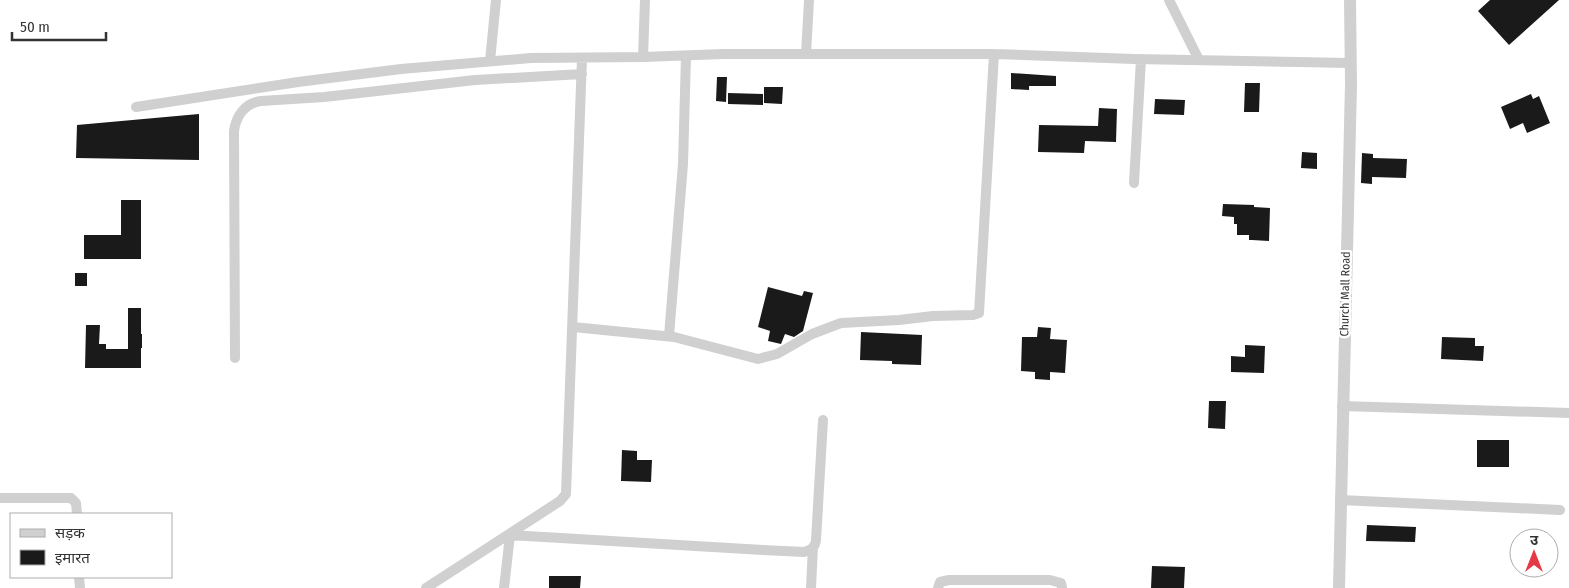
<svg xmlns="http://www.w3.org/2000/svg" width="1569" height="588" font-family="'Fira Sans Condensed','Noto Sans Devanagari',sans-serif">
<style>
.building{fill:#1a1a1a}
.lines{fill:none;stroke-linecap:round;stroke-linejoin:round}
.minor{stroke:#d0d0d0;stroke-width:10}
.tertiary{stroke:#d0d0d0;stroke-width:12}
.labels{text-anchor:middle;stroke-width:5;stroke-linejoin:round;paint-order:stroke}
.street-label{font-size:12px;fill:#333;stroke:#fff}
</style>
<rect width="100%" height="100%" fill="#fff"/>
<!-- building -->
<path class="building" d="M 1490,0 L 1559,0 L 1509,45 L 1478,11 Z
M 1011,73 L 1056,76 L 1056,86 L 1029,86 L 1029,90 L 1011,89 Z
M 717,77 L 727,77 L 726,102 L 716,101 Z
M 1245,83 L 1260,83 L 1259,112 L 1244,112 Z
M 764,87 L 783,87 L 782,104 L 764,103 Z
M 728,93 L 763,94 L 763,105 L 728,104 Z
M 1531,94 L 1533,99 L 1539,96 L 1550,123 L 1527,133 L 1523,123 L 1510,129 L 1501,107 Z
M 1155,99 L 1185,100 L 1184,115 L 1154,114 Z
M 1099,108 L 1117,109 L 1116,142 L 1085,141 L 1084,153 L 1038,152 L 1039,125 L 1098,126 Z
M 199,114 L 199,160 L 76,158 L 77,125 Z
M 1302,152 L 1317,153 L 1317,169 L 1301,168 Z
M 1362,153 L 1373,154 L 1373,158 L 1407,159 L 1406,178 L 1372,177 L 1372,184 L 1361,183 Z
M 121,200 L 141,200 L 141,259 L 84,259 L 84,235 L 121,235 Z
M 1223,204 L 1254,205 L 1254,207 L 1270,208 L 1269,241 L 1252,240 L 1249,240 L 1249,235 L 1237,235 L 1237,224 L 1234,224 L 1234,217 L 1222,216 Z
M 75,273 L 87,273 L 87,286 L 75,286 Z
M 768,287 L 802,296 L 804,291 L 813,293 L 803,331 L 794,337 L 785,334 L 781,344 L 768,341 L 770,331 L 758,327 Z
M 128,308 L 141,308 L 141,334 L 142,334 L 142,348 L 141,348 L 141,368 L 85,368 L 86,325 L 100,325 L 99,344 L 106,344 L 106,349 L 128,349 Z
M 1038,327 L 1051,328 L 1050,339 L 1067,340 L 1065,373 L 1050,372 L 1050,380 L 1035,379 L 1035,372 L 1021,371 L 1022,337 L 1037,337 Z
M 861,332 L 922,335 L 921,365 L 892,364 L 892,361 L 860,360 Z
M 1442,337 L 1475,338 L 1475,346 L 1484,346 L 1483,361 L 1441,359 Z
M 1245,345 L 1265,346 L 1264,373 L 1231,372 L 1231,356 L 1245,357 Z
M 1209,401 L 1226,401 L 1225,429 L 1208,428 Z
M 1477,440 L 1509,440 L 1509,467 L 1477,467 Z
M 622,450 L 637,451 L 637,460 L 652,460 L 651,482 L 621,481 Z
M 1367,525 L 1416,527 L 1415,542 L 1366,541 Z
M 1152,566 L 1185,567 L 1184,588 L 1151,588 Z
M 549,576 L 581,576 L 580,588 L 549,588 Z"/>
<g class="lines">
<!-- minor -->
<path class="minor" d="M 1169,0 L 1199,60
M 806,54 L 809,0
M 643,57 L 645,0
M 490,61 L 496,0
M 136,107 L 298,82 L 401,69 L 531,58 L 643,57 L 723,54 L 994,54 L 1134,59 L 1350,63
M 1134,183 L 1141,59
M 573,327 L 674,337 L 758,359 L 777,354 L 812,334 L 841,323 L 899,320 L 933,316 L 973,315 L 979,313 L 994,54
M 669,336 L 683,164 L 686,56
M 235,358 L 234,131 C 236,116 245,103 261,101 L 324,97 L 475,80 L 582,74
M 1342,406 L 1569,413
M 0,498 L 71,498 L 76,503 L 77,514
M 1340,500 L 1560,510
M 79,577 L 80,588
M 426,588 L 560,501 L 566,494 L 582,58
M 504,588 L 510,535 L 763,550 L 804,552 C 811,550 815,548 816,540 L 823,420
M 811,588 L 813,547
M 938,588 L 940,582 L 949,580 L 1050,580 L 1061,583 L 1062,588"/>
<!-- tertiary -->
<path class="tertiary" d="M 1339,588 L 1351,84 L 1350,0"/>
</g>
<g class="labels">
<!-- street labels -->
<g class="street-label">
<text transform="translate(1345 294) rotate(-89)" y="4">Church Mall Road</text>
</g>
</g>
<!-- legend -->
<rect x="10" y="513" width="162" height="65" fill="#ffffff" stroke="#adadad"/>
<rect x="20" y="529" width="25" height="8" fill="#d0d0d0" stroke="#adadad"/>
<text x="55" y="538" font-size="15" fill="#333333">सड़क</text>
<rect x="20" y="550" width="25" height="15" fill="#1a1a1a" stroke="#adadad"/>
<text x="55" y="563" font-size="15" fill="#333333">इमारत</text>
<!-- north arrow -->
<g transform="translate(1534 553)"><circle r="24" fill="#ffffff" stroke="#adadad"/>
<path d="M0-4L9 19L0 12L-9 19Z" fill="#e63946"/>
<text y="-8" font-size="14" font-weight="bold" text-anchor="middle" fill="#333333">उ</text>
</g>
<!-- scale -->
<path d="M12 32v8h94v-8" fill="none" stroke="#333333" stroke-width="2.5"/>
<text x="20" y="32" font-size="15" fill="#333333" stroke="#ffffff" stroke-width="4" paint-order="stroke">50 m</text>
</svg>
